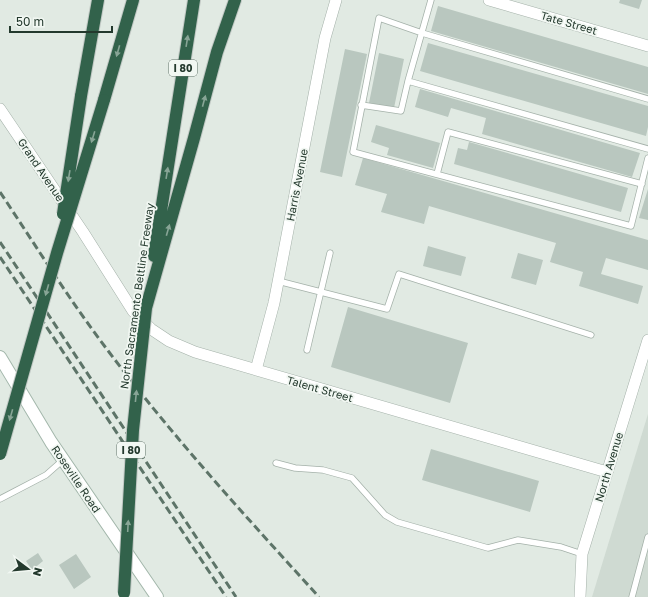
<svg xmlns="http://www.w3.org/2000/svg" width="648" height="597" font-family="'Golos Text',sans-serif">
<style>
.built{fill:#cfdad2}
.building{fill:#b9c7bf}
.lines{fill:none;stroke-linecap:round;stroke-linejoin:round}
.lane-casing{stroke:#a4b1a9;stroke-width:7}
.street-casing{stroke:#a4b1a9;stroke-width:12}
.secondary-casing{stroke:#a3b7ab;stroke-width:14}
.highway-casing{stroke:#c1c8c4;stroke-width:14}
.lane{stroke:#fff;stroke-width:5.5}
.street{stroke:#fff;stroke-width:11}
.secondary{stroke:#fff;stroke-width:12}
.highway{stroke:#32624b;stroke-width:12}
.rail{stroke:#5d7468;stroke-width:3;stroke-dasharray:8 4;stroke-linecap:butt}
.highway-bridge-casing{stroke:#c1c8c4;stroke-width:14;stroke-linecap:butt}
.highway-bridge{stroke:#32624b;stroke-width:12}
.oneway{fill:#88a596}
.labels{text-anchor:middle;stroke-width:3.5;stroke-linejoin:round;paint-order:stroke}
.shield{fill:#f1f7f2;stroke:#617268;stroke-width:1}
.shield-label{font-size:10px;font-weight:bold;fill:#23392d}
.street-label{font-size:11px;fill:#23392d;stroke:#f1f7f2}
</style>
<rect width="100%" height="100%" fill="#e1eae3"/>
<!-- built -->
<path class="built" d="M 648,414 L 648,597 L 592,597 Z"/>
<!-- building -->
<path class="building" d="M 620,0 L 642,0 L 639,9 L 619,3 Z
M 438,6 L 648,67 L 648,94 L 431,31 Z
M 428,43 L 648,106 L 648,127 L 646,136 L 420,71 Z
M 345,49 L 367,54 L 342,177 L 320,172 Z
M 379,53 L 404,59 L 394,108 L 369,103 Z
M 420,89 L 640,153 L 632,177 L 482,134 L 486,118 L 451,108 L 448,117 L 415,107 Z
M 376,125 L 440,143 L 433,168 L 387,155 L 389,148 L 371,142 Z
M 469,142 L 628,188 L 621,212 L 454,164 L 458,148 L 467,150 Z
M 363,158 L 648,240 L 648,270 L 606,258 L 601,274 L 643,286 L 638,304 L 579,286 L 583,272 L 550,262 L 556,243 L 429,206 L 424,224 L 381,212 L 387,194 L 355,185 Z
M 648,189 L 648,220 L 639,218 Z
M 428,246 L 466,257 L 461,276 L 423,266 Z
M 518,253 L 543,260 L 536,285 L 511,278 Z
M 348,307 L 468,343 L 450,403 L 331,367 Z
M 431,449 L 539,481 L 530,512 L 422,480 Z
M 38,553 L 43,561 L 32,570 L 26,561 Z
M 76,554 L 91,577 L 74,589 L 59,565 Z"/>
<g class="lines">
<!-- lane casing -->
<g class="lane-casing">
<path id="lane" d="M 408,81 L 648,149
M 648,99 L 422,33 L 379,18 L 353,152 L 631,226 L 648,158
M 361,105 L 401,111 L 408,81 L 431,0
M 437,174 L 448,132 L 642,184
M 278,281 L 387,309 L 399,274 L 591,335
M 307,350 L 330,253
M 276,463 L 295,468 L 323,470 L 352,478 L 385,515 L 397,522 L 488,548 L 518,540 L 561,547 L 582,554
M 0,499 L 46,475 L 63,460
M 632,597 L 648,537"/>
</g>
<!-- street casing -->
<g class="street-casing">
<path id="street" d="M 489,0 L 648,46
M 0,109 L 83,232 L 133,311 L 151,329 L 169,341 L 195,352 L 607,472
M 256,370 L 274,303 L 325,38 L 336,0
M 580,597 L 582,554 L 648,340"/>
</g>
<!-- secondary casing -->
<g class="secondary-casing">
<path id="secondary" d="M 0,357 L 51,442 L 157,597"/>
</g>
<!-- highway casing -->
<g class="highway-casing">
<path id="highway" d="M 81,96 L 98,0
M 104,100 L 133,0
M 154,256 L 194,0
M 146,308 L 194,138 L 217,52 L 235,0"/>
</g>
<!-- lane -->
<use href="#lane" class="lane"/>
<!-- street -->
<use href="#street" class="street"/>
<!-- secondary -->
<use href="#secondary" class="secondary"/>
<!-- highway -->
<use href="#highway" class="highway"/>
<!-- rail -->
<path class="rail" d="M 0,192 C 36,246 70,301 109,352 C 174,438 247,518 319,597
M 0,242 L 236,597
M 0,257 L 226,597"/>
<!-- highway-bridge casing -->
<g class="highway-bridge-casing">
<path id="highway-bridge" d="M 63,214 L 81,96
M 0,454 L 57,253 L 104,100
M 124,593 L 133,430 L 146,308"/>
</g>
<!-- highway-bridge -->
<use href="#highway-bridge" class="highway-bridge"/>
</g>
<!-- one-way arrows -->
<defs><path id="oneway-solid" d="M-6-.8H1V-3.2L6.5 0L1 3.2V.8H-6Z"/></defs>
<g class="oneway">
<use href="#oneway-solid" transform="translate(187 41) rotate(-81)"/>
<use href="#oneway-solid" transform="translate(118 51) rotate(106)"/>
<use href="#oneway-solid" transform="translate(204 101) rotate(-75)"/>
<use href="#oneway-solid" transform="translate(93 137) rotate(107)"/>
<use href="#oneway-solid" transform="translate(167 173) rotate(-81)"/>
<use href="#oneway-solid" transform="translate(69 176) rotate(99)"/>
<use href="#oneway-solid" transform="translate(168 230) rotate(-74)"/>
<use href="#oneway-solid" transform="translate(47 290) rotate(106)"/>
<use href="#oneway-solid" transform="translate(136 396) rotate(-84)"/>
<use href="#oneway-solid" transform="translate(11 415) rotate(106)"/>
<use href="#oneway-solid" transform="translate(128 526) rotate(-87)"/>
</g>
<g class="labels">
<!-- shield labels -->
<g class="shield">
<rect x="169" y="60" width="28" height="16" rx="3"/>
<rect x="117" y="442" width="28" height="16" rx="3"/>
</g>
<g class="shield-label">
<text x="183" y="72">I 80</text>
<text x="131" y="454">I 80</text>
</g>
<!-- street labels -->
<g class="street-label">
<text transform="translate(569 23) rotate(16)" y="4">Tate Street</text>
<text transform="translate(41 170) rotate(56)" y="4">Grand Avenue</text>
<text transform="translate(297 185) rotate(-79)" y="4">Harris Avenue</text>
<text transform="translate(137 296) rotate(-82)" y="4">North Sacramento Beltline Freeway</text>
<text transform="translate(320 389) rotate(16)" y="4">Talent Street</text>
<text transform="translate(609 467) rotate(-73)" y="4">North Avenue</text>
<text transform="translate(76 479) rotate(56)" y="4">Roseville Road</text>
</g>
</g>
<!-- north arrow -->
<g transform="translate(28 569) rotate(106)" stroke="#f1f7f2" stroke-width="3" paint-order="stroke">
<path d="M0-3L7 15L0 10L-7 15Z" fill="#23392d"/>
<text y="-6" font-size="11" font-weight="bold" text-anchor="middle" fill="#23392d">N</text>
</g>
<!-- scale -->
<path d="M10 26v6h102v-6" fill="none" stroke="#23392d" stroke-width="2"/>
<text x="16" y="26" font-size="12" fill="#23392d" stroke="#f1f7f2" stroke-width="3" paint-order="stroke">50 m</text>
</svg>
